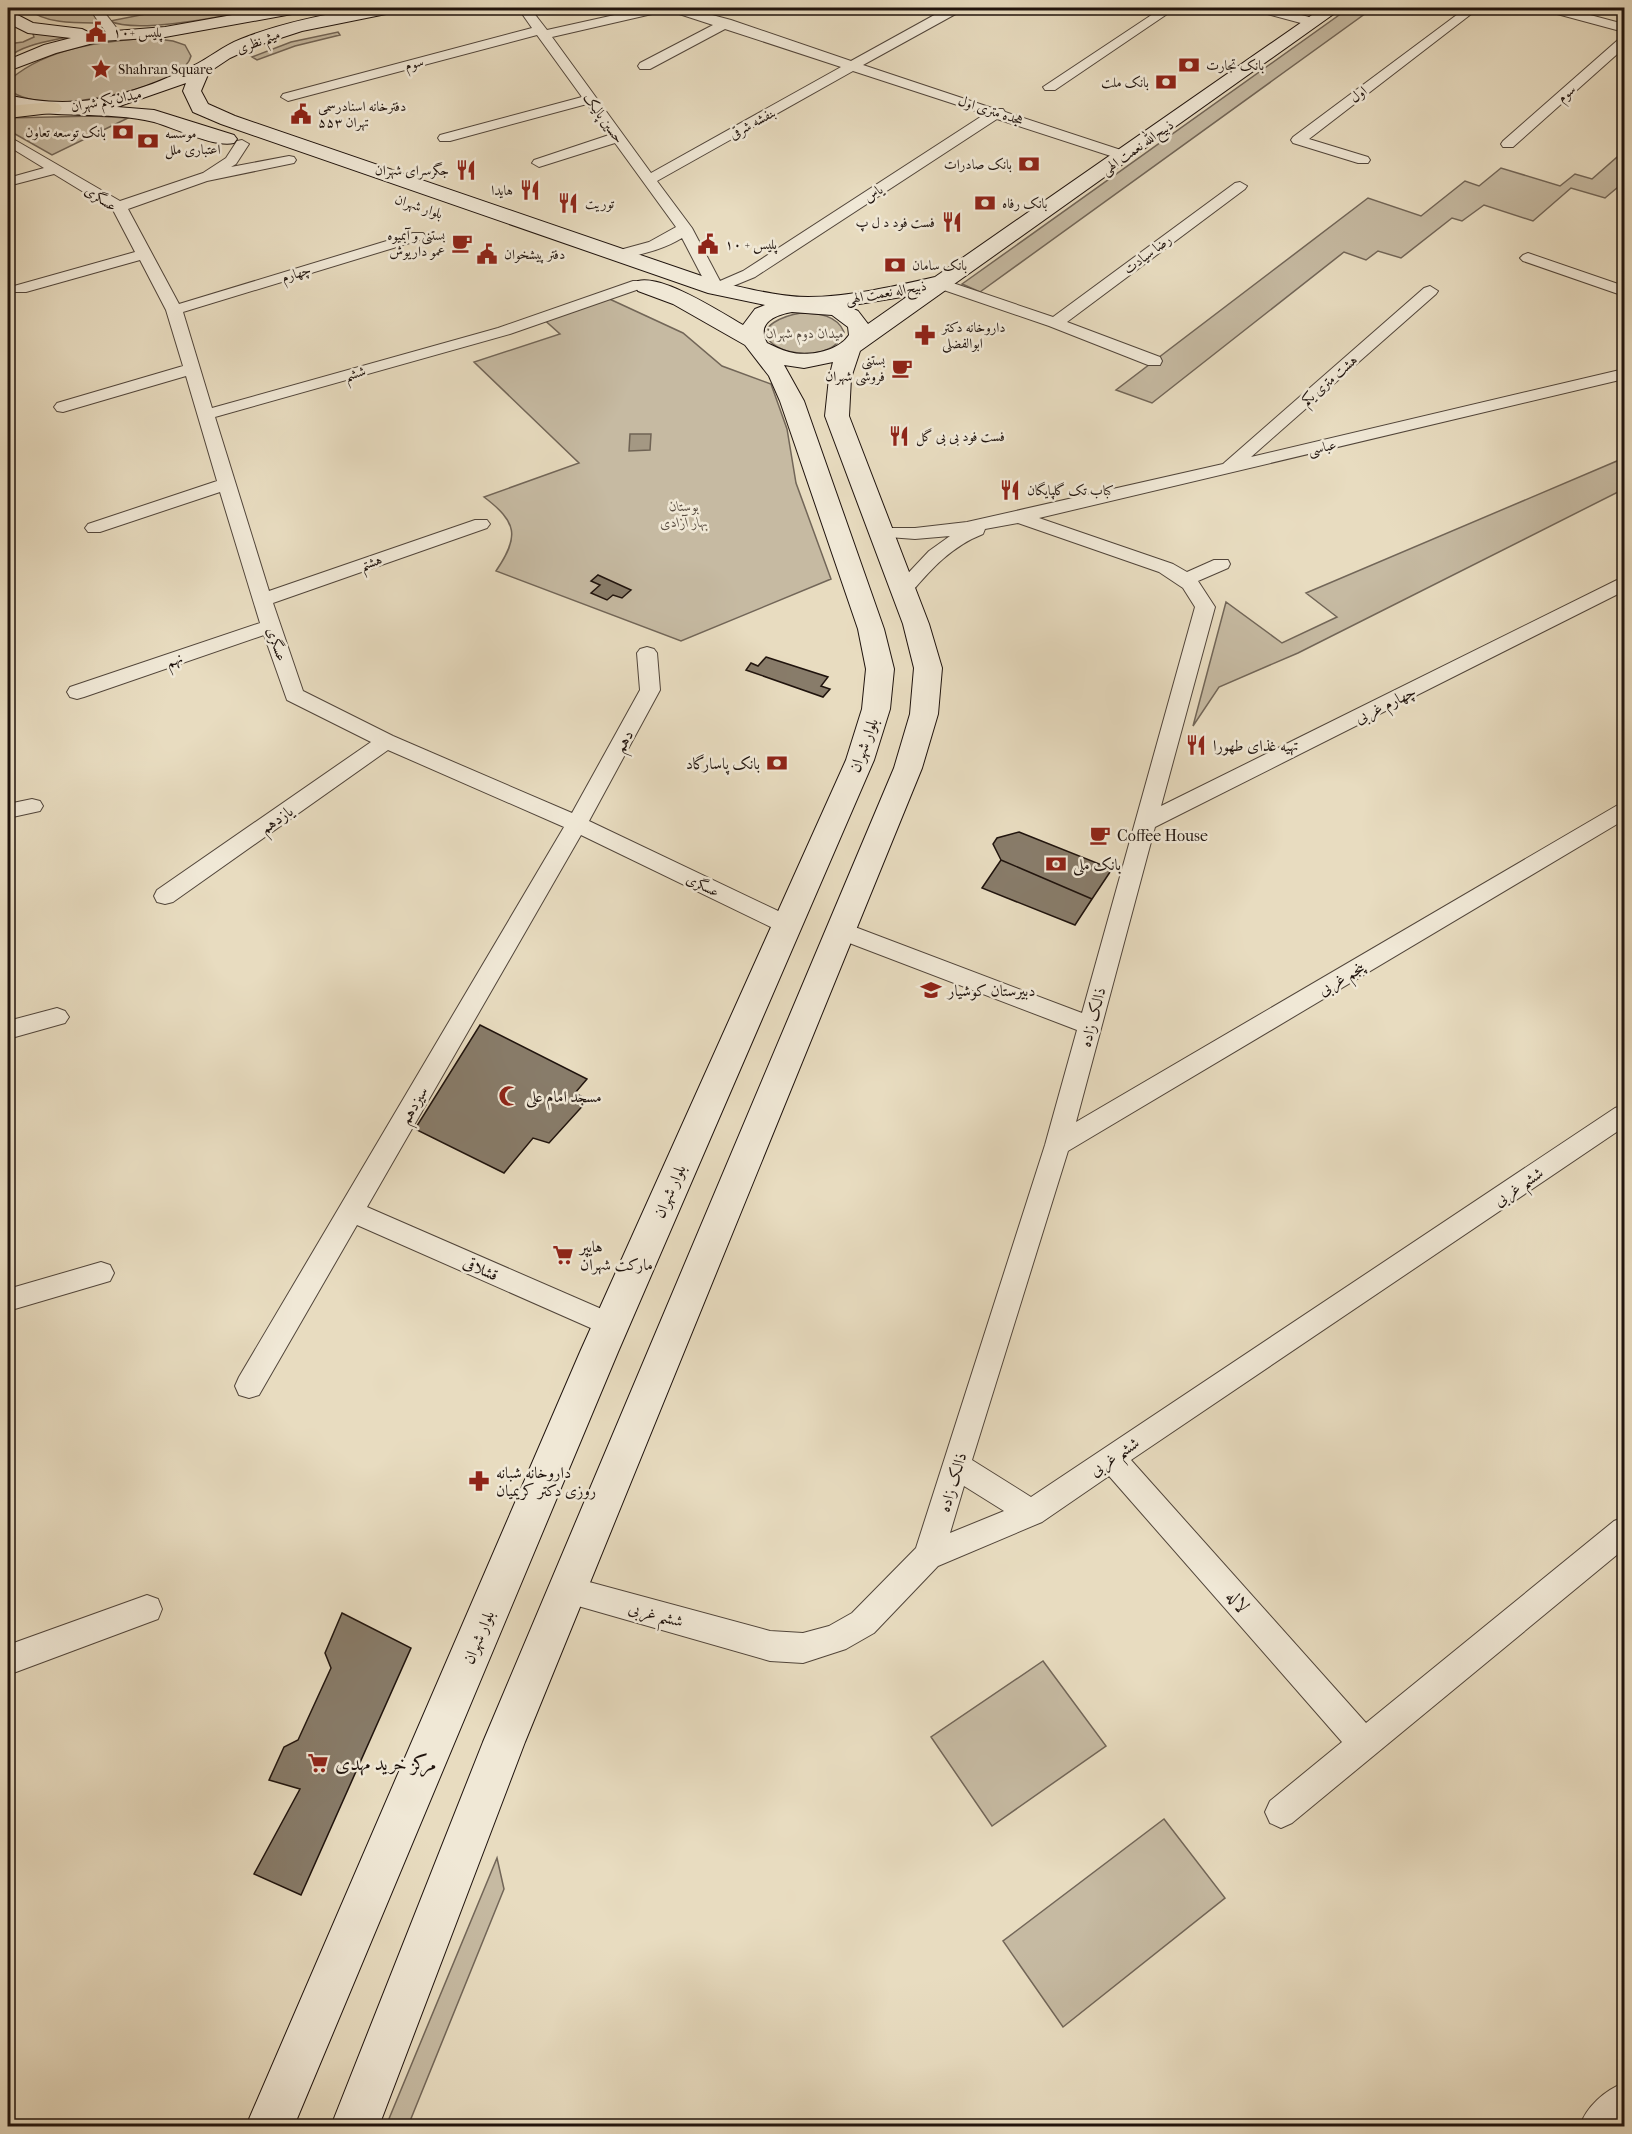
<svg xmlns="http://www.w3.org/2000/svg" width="1632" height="2134" font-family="'IM FELL French Canon',Amiri,serif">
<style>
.green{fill:#c6baa2;stroke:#726658;stroke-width:1.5}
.water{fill:#a49883;stroke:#6f6354;stroke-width:1.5}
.building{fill:#887c6a;stroke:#1f130d;stroke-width:1.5}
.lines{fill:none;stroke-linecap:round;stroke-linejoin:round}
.street-casing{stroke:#51453a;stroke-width:2}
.secondary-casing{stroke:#1f130d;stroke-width:2}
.highway-casing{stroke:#1f130d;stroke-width:2}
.street{fill:#f0e8d6;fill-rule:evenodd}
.secondary{fill:#f0e8d6;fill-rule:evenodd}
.highway{fill:#e8dcc0;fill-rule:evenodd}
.labels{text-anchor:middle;stroke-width:5;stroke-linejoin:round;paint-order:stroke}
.far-poi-label{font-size:14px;fill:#1f130d;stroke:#f0e8d6;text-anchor:start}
.far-street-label{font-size:14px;fill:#1f130d;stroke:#f0e8d6}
.far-park-label{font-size:14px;font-style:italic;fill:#594d41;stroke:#f0e8d6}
.street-label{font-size:16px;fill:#1f130d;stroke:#f0e8d6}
.poi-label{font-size:16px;fill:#1f130d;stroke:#f0e8d6;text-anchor:start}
.near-street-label{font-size:20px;fill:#1f130d;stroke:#f0e8d6}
.near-poi-label{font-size:20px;fill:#1f130d;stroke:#f0e8d6;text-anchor:start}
</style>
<rect width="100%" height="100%" fill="#e8dcc0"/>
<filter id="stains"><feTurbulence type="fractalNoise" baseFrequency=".00333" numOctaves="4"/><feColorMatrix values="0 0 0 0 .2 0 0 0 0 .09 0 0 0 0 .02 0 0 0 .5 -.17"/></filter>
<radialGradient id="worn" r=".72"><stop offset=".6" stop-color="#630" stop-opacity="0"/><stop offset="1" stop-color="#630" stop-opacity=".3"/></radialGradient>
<!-- green -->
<path class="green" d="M 27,8 L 94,8 L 105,23 C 80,23 45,25 27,8 Z
M 176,8 L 266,8 C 233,14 137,35 110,21 Z
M 1349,8 L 1373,8 L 980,292 L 962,284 Z
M 32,31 L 72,36 C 57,40 18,45 9,58 L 8,44 L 23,42 L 34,37 Z
M 338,32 L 340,35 L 295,46 L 257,60 L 252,57 L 291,42 Z
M 149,38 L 173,41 L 185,45 L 191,56 C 184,86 83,103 56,102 C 40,102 25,100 12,92 L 10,85 L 12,78 C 48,48 103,41 149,38 Z
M 95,116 L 128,118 L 52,155 L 8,130 L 8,118 Z
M 1624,151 L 1624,182 L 1605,198 L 1571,188 L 1533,221 L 1484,205 L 1462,221 L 1452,218 L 1401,258 L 1378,251 L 1366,260 L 1344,252 L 1152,403 L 1116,390 L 1368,198 L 1421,216 L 1465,181 L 1479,186 L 1501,168 L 1560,186 L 1575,174 L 1592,179 Z
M 603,296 L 683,333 L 722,366 L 771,384 L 787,429 L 796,483 L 831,579 L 681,641 L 496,571 C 520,536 517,522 484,497 L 579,463 L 474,362 L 560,334 L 540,316 Z
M 801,313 C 818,313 837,315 844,332 C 837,358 791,358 773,344 C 751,326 788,315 801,313 Z
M 1624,458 L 1624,489 L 1298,653 L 1219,687 L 1193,726 L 1226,602 L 1282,643 L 1337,617 L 1306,593 Z
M 1043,1661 L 1106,1746 L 992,1826 L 931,1737 Z
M 1164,1819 L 1225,1898 L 1063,2027 L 1003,1941 Z
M 497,1858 L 504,1889 L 408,2126 L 386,2126 Z"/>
<!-- water -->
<path class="water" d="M 630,434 L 651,434 L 650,450 L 629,451 Z"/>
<!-- building -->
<path class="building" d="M 598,575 L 631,590 L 622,598 L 613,595 L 607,600 L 591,593 L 600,585 L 591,581 Z
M 766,657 L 828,677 L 821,686 L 830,689 L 823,697 L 746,670 L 751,663 L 758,666 Z
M 1019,832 L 1112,869 L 1092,899 L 1001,860 L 993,844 L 997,838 Z
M 1001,860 L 1092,899 L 1075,925 L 982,888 Z
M 480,1025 L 587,1079 L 575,1093 L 588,1100 L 549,1143 L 533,1138 L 504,1173 L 415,1129 Z
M 342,1613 L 411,1648 L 301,1895 L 254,1874 L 300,1789 L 269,1780 L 284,1747 L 298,1740 L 331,1668 L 325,1653 Z"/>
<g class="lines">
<!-- street casing -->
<g class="street-casing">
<path id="street" d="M 89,8 L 101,8 L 122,35 L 120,38 L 110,38 Z
M 518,8 L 530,8 L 547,30 L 646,8 L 666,8 L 665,11 L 552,37 L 651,173 L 841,67 L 725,29 L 650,69 L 640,69 L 638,66 L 640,63 L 713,25 L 670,11 L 669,8 L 686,8 L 731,20 L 851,61 L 947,8 L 962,8 L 961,11 L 863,65 L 995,109 L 1003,109 L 1005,112 L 1130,153 L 1132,156 L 1130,159 L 1120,159 L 997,119 L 755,277 L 716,293 L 708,288 L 682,238 C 663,250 642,254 621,259 L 613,254 L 616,251 L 649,242 L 676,227 L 615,143 L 539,167 L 532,163 L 534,160 L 609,135 L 587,104 L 450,141 L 440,141 L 438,138 L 440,135 L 582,97 L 537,35 L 288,101 L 281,97 L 283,94 L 532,28 ZM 853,71 L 985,114 L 743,271 L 720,281 L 692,228 L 657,181 Z
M 1162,8 L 1176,8 L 1055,90 L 1045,90 L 1043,87 Z
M 1255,8 L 1274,8 L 1317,19 L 1318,22 L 1312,26 L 1256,11 Z
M 1466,8 L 1479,8 L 1309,139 L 1368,157 L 1370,160 L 1368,163 L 1358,163 L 1293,143 L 1291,140 L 1293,137 Z
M 1545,8 L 1564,8 L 1624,24 L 1624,32 L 1546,11 Z
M 1624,38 L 1624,48 L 1513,147 L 1503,147 L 1501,144 L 1503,141 L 1619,39 Z
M 8,136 L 120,201 L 203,173 L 226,158 L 237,141 L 242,140 L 249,144 L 236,164 L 231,167 L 289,156 L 294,157 L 296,160 L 294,163 L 207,181 L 128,209 L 179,304 L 413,233 L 423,233 L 426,236 L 423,239 L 183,312 L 212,408 L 498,328 L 633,281 L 645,281 L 647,284 L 645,287 L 510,334 L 215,417 L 269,591 L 475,520 L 487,520 L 490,524 L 487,528 L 273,603 L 303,691 L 393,736 L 572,813 L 640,690 L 637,653 L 640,649 L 647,647 L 654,649 L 657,653 L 660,690 L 589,821 L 795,919 L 798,925 L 795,931 L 787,933 L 779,931 L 581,835 L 367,1207 L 620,1317 L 624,1325 L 620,1333 L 611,1337 L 602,1333 L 357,1225 L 259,1395 L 249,1398 L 239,1395 L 235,1386 L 239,1377 L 564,827 L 388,750 L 173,902 L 165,904 L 157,902 L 154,896 L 157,890 L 371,742 L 287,700 L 264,635 L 84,697 L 77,699 L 70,697 L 67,692 L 70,687 L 260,623 L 220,492 L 100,532 L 88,532 L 85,528 L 88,524 L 217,481 L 186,376 L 63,412 L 57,411 L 54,407 L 57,403 L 183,366 L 166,310 L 140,260 L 26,292 L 14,292 L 12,289 L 14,286 L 135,252 L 113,210 L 54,174 L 8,186 L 8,178 L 44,168 L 8,146 Z
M 1240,182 L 1247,186 L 1245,189 L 1067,322 L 1160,357 L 1162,361 L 1160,365 L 1148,365 L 1049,326 L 932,286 L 930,283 L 932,280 L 944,280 L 1053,317 L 1235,183 Z
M 1528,253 L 1624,286 L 1624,296 L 1523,261 L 1520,258 L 1523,255 Z
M 1430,286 L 1438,291 L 1436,294 L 1251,457 L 1624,369 L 1624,379 L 1039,518 L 1173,564 L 1187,572 L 1214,560 L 1228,560 L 1230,564 L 1228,568 L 1198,581 L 1215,607 L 1161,806 L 1617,580 L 1624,578 L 1624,591 L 1155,827 L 1076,1122 L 1616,806 L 1624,804 L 1624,820 L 1068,1151 L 972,1460 L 1031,1497 L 1615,1108 L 1624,1105 L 1624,1127 L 1131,1460 L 1366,1723 L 1614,1521 L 1624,1517 L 1624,1549 L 1292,1823 L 1281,1828 L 1270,1823 L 1265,1812 L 1270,1801 L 1342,1742 L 1109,1476 L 1042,1522 L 938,1566 L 874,1633 L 846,1649 L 803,1663 L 770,1661 L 557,1600 L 552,1590 L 557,1580 L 567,1576 L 770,1631 L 803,1633 L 829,1626 L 852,1613 L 916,1548 L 1045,1145 L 1077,1030 L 831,936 L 828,930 L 831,924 L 839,922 L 847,924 L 1082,1013 L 1195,607 L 1183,588 L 1159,572 L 1018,523 L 985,529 L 983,534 C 952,546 931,569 910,594 L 896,594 L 894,590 L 896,586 L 929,551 L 950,536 L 915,539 L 875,536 L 872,532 L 875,528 L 915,528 L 967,522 L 1223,464 L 1424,288 ZM 964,1486 L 1004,1511 L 950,1533 Z
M 32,799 L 40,801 L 43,806 L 40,811 L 8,818 L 8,804 Z
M 57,1008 L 65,1011 L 69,1017 L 65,1023 L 8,1039 L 8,1021 Z
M 101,1262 L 110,1265 L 114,1273 L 110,1281 L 8,1311 L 8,1289 Z
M 147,1595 L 158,1599 L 162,1609 L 158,1619 L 8,1675 L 8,1645 Z
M 1624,2083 L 1624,2124 L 1622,2126 L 1580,2126 C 1586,2107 1605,2090 1624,2083 Z"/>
</g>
<!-- secondary casing -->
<g class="secondary-casing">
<path id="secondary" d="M 271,8 L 301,9 L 298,13 L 292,14 L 165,37 L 101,41 L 56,53 L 8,71 L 8,60 L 44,45 L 71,38 L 28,33 L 8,23 L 8,10 L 33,23 L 82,29 L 90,33 L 165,27 Z
M 365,8 L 400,8 L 397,12 L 391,13 L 302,31 L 256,46 L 230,58 L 209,72 L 201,91 L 208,104 L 235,116 L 722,283 C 750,289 780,297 808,297 C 848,297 896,286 935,277 L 1322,8 L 1342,8 L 860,351 L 851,378 L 849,416 L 929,624 L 942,668 L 938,714 L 922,768 L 525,1742 L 379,2126 L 331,2126 L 483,1742 L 894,768 L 910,714 L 914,668 L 903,624 L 825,416 L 829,378 L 833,362 L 804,368 L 784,365 L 804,401 L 884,629 L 894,669 L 890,709 L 874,760 L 618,1352 L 294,2126 L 246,2126 L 580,1352 L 846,760 L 862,709 L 866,669 L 858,629 L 780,401 L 769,376 L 745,345 L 673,304 L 638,291 L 635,286 L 638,281 C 664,275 720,312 743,325 L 755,309 L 765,305 L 708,293 L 221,124 L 193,112 L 183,91 L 186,83 L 117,107 L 154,110 L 234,135 L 237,139 L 234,143 C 215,148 175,128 154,122 C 106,110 55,120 8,107 L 8,95 C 75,112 132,96 193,66 C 209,58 223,46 241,39 C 281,23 322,15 365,8 ZM 908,296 L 868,324 L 858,311 L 847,306 ZM 792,312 L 832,315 L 848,327 L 849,335 C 838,352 807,357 789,352 C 781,350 774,346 767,343 C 756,323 775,315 792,312 Z"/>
</g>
<!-- highway casing -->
<g class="highway-casing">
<path id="highway" d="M 52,102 L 59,104 L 62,108 L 59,112 L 8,118 L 8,106 Z"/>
</g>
<!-- street -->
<use href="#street" class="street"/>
<!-- secondary -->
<use href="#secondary" class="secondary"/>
<!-- highway -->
<use href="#highway" class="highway"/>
</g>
<!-- icons -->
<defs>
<g id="civic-bare" transform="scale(1.62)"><path d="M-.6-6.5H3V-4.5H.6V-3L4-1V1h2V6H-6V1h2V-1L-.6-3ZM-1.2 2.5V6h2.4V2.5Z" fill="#8f2418" stroke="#f0e8d6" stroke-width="2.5" paint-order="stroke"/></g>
<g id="bank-bare" transform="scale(1.62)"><path d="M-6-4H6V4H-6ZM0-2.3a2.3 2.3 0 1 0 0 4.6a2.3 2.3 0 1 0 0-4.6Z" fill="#8f2418" stroke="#f0e8d6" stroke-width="2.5" paint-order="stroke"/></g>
<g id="sight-bare" transform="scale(1.62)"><path d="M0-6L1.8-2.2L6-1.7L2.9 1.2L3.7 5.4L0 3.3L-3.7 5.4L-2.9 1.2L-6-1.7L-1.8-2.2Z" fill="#8f2418" stroke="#f0e8d6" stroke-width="2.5" paint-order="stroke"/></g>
<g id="restaurant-bare" transform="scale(1.62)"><path d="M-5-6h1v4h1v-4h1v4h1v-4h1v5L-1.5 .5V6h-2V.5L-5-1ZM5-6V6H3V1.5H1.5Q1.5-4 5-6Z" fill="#8f2418" stroke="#f0e8d6" stroke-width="2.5" paint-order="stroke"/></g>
<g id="cafe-bare" transform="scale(1.62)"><path d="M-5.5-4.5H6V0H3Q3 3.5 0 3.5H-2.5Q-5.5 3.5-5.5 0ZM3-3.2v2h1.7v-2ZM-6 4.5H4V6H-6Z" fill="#8f2418" stroke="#f0e8d6" stroke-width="2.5" paint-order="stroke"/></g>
<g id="pharmacy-bare" transform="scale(1.62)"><path d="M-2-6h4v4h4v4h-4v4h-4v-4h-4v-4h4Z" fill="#8f2418" stroke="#f0e8d6" stroke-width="2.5" paint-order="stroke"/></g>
<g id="school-bare" transform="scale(1.62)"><path d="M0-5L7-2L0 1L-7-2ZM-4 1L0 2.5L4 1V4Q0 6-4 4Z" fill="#8f2418" stroke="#f0e8d6" stroke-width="2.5" paint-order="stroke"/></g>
<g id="mosque-bare" transform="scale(1.62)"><path d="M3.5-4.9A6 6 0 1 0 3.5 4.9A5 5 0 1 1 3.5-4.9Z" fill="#8f2418" stroke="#f0e8d6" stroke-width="2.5" paint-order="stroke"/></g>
<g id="supermarket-bare" transform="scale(1.62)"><path d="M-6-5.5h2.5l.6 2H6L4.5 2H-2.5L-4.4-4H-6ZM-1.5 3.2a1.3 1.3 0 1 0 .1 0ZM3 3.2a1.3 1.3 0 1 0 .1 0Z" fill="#8f2418" stroke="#f0e8d6" stroke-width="2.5" paint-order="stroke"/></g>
</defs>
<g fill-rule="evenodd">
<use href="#civic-bare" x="96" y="32"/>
<use href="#bank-bare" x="1189" y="65"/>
<use href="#sight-bare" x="101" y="69"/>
<use href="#bank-bare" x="1166" y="82"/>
<use href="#civic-bare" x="301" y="114"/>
<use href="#bank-bare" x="123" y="132"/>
<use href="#bank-bare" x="148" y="141"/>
<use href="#bank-bare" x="1029" y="164"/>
<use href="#restaurant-bare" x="466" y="170"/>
<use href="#restaurant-bare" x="530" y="190"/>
<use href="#restaurant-bare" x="568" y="203"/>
<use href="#bank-bare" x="985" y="203"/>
<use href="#restaurant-bare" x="952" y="222"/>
<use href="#cafe-bare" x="462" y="243"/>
<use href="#civic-bare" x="708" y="244"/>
<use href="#civic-bare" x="487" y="254"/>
<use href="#bank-bare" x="895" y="265"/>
<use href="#pharmacy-bare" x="925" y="335"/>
<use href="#cafe-bare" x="902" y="368"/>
<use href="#restaurant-bare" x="899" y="436"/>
<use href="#restaurant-bare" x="1010" y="490"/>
<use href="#restaurant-bare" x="1196" y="745"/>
<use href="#bank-bare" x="777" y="763"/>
<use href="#cafe-bare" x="1100" y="835"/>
<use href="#bank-bare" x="1056" y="864"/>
<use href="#school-bare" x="931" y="990"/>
<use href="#mosque-bare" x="509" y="1096"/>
<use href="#supermarket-bare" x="563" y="1255"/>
<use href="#pharmacy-bare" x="479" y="1481"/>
<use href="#supermarket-bare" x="318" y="1763"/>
</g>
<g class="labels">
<!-- far-poi labels -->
<g class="far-poi-label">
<text x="113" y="37">پلیس +۱۰</text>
<text x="1206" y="70">بانک تجارت</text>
<text x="118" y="74">Shahran Square</text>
<text x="1149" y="87" text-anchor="end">بانک ملت</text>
<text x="318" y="111">دفترخانه اسنادرسمی<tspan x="318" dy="16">۵۵۳ تهران</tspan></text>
<text x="106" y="137" text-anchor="end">بانک توسعه تعاون</text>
<text x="165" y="138">موسسه<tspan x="165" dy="16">اعتباری ملل</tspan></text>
<text x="1012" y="169" text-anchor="end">بانک صادرات</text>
<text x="449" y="175" text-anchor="end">جگرسرای شهران</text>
<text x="513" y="195" text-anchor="end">هایدا</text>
<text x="585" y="208">توریت</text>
<text x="1002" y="208">بانک رفاه</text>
<text x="935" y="227" text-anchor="end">فست فود د ل پ</text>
<text x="445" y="240" text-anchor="end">بستنی و آبمیوه<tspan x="445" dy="16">عمو داریوش</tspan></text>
<text x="725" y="249">پلیس + ۱۰</text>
<text x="504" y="259">دفتر پیشخوان</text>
<text x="912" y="270">بانک سامان</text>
<text x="942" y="332">داروخانه دکتر<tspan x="942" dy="16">ابوالفضلی</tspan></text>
<text x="885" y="365" text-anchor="end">بستنی<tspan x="885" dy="16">فروشی شهران</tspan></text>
<text x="916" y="441">فست فود بی بی گل</text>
<text x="1027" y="495">کباب تک گلپایگان</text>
</g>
<!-- far-street labels -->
<g class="far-street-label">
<text transform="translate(258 41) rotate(-21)" y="5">میثم نظری</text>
<text transform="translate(414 63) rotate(-15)" y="5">سوم</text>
<text transform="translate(1566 93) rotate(-41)" y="5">سوم</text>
<text transform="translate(1358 94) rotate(-37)" y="5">اول</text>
<text transform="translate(106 100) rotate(-11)" y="5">میدان یکم شهران</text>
<text transform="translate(991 110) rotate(18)" y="5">هجده متری اول</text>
<text transform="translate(604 118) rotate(54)" y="5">حسین پالیک</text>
<text transform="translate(752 123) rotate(-29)" y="5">بنفشه شرقی</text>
<text transform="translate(1137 147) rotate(-35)" y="5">ذبیح‌الله نعمت الهی</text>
<text transform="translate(873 193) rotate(-33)" y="5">یاس</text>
<text transform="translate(101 198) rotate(34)" y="5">عسگری</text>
<text transform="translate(419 206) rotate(19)" y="5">بلوار شهران</text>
<text transform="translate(1147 254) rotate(-37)" y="5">رضا سیادت</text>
<text transform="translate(296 273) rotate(-17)" y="5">چهارم</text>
<text transform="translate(886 292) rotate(-10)" y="5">ذبیح‌اله نعمت الهی</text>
<text transform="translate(355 373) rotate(-16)" y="5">ششم</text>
<text transform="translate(1329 380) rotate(-41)" y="5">هشت متری یکم</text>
<text transform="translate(1322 447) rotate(-13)" y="5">عباسی</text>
<text transform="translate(371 562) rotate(-19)" y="5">هشتم</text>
<text transform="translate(277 644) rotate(71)" y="5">عسگری</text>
<text transform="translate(703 885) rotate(26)" y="5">عسگری</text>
</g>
<!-- far-park labels -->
<g class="far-park-label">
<text x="805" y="338">میدان دوم شهران</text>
<text x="684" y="511">بوستان<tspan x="684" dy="16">بهار آزادی</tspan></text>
</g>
<!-- street labels -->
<g class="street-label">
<text transform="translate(174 659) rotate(-19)" y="6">نهم</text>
<text transform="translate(1385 704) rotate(-26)" y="6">چهارم غربی</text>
<text transform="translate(623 741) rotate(-61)" y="6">دهم</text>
<text transform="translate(863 745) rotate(-70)" y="6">بلوار شهران</text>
<text transform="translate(276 819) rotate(-35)" y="6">یازدهم</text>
<text transform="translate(1341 978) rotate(-30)" y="6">پنجم غربی</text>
<text transform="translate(1092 1017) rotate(-75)" y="6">ذالک زاده</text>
<text transform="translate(413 1105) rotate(-60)" y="6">سیزدهم</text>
<text transform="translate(1518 1186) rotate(-34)" y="6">ششم غربی</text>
<text transform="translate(669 1191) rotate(-66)" y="6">بلوار شهران</text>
<text transform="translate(481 1268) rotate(24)" y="6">قشلاقی</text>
<text transform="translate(1114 1456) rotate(-34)" y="6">ششم غربی</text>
<text transform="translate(952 1482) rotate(-73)" y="6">ذالک زاده</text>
<text transform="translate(656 1614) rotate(15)" y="6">ششم غربی</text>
<text transform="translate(478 1637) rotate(-67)" y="6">بلوار شهران</text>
</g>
<!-- poi labels -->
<g class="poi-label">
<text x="1213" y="751">تهیه غذای طهورا</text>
<text x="760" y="769" text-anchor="end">بانک پاسارگاد</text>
<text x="1117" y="841">Coffee House</text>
<text x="1073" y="870">بانک ملی</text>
<text x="948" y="996">دبیرستان کوشیار</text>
<text x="526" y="1102">مسجد امام علی</text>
<text x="580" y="1252">هایپر<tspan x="580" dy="18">مارکت شهران</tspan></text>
<text x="496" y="1478">داروخانه شبانه<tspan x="496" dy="18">روزی دکتر کریمیان</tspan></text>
</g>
<!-- near-street labels -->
<g class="near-street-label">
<text transform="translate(1238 1601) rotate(49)" y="7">لاله</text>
</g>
<!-- near-poi labels -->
<g class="near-poi-label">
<text x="335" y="1770">مرکز خرید مهدی</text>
</g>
</g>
<!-- margin -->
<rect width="1632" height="2134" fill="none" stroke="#e8dcc0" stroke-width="30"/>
<rect x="9" y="9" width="1614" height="2116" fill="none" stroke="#1f130d" stroke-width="3"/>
<rect x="15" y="15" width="1602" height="2104" fill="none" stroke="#1f130d" stroke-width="1.5"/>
<rect width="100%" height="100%" filter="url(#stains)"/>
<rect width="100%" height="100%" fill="url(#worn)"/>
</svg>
